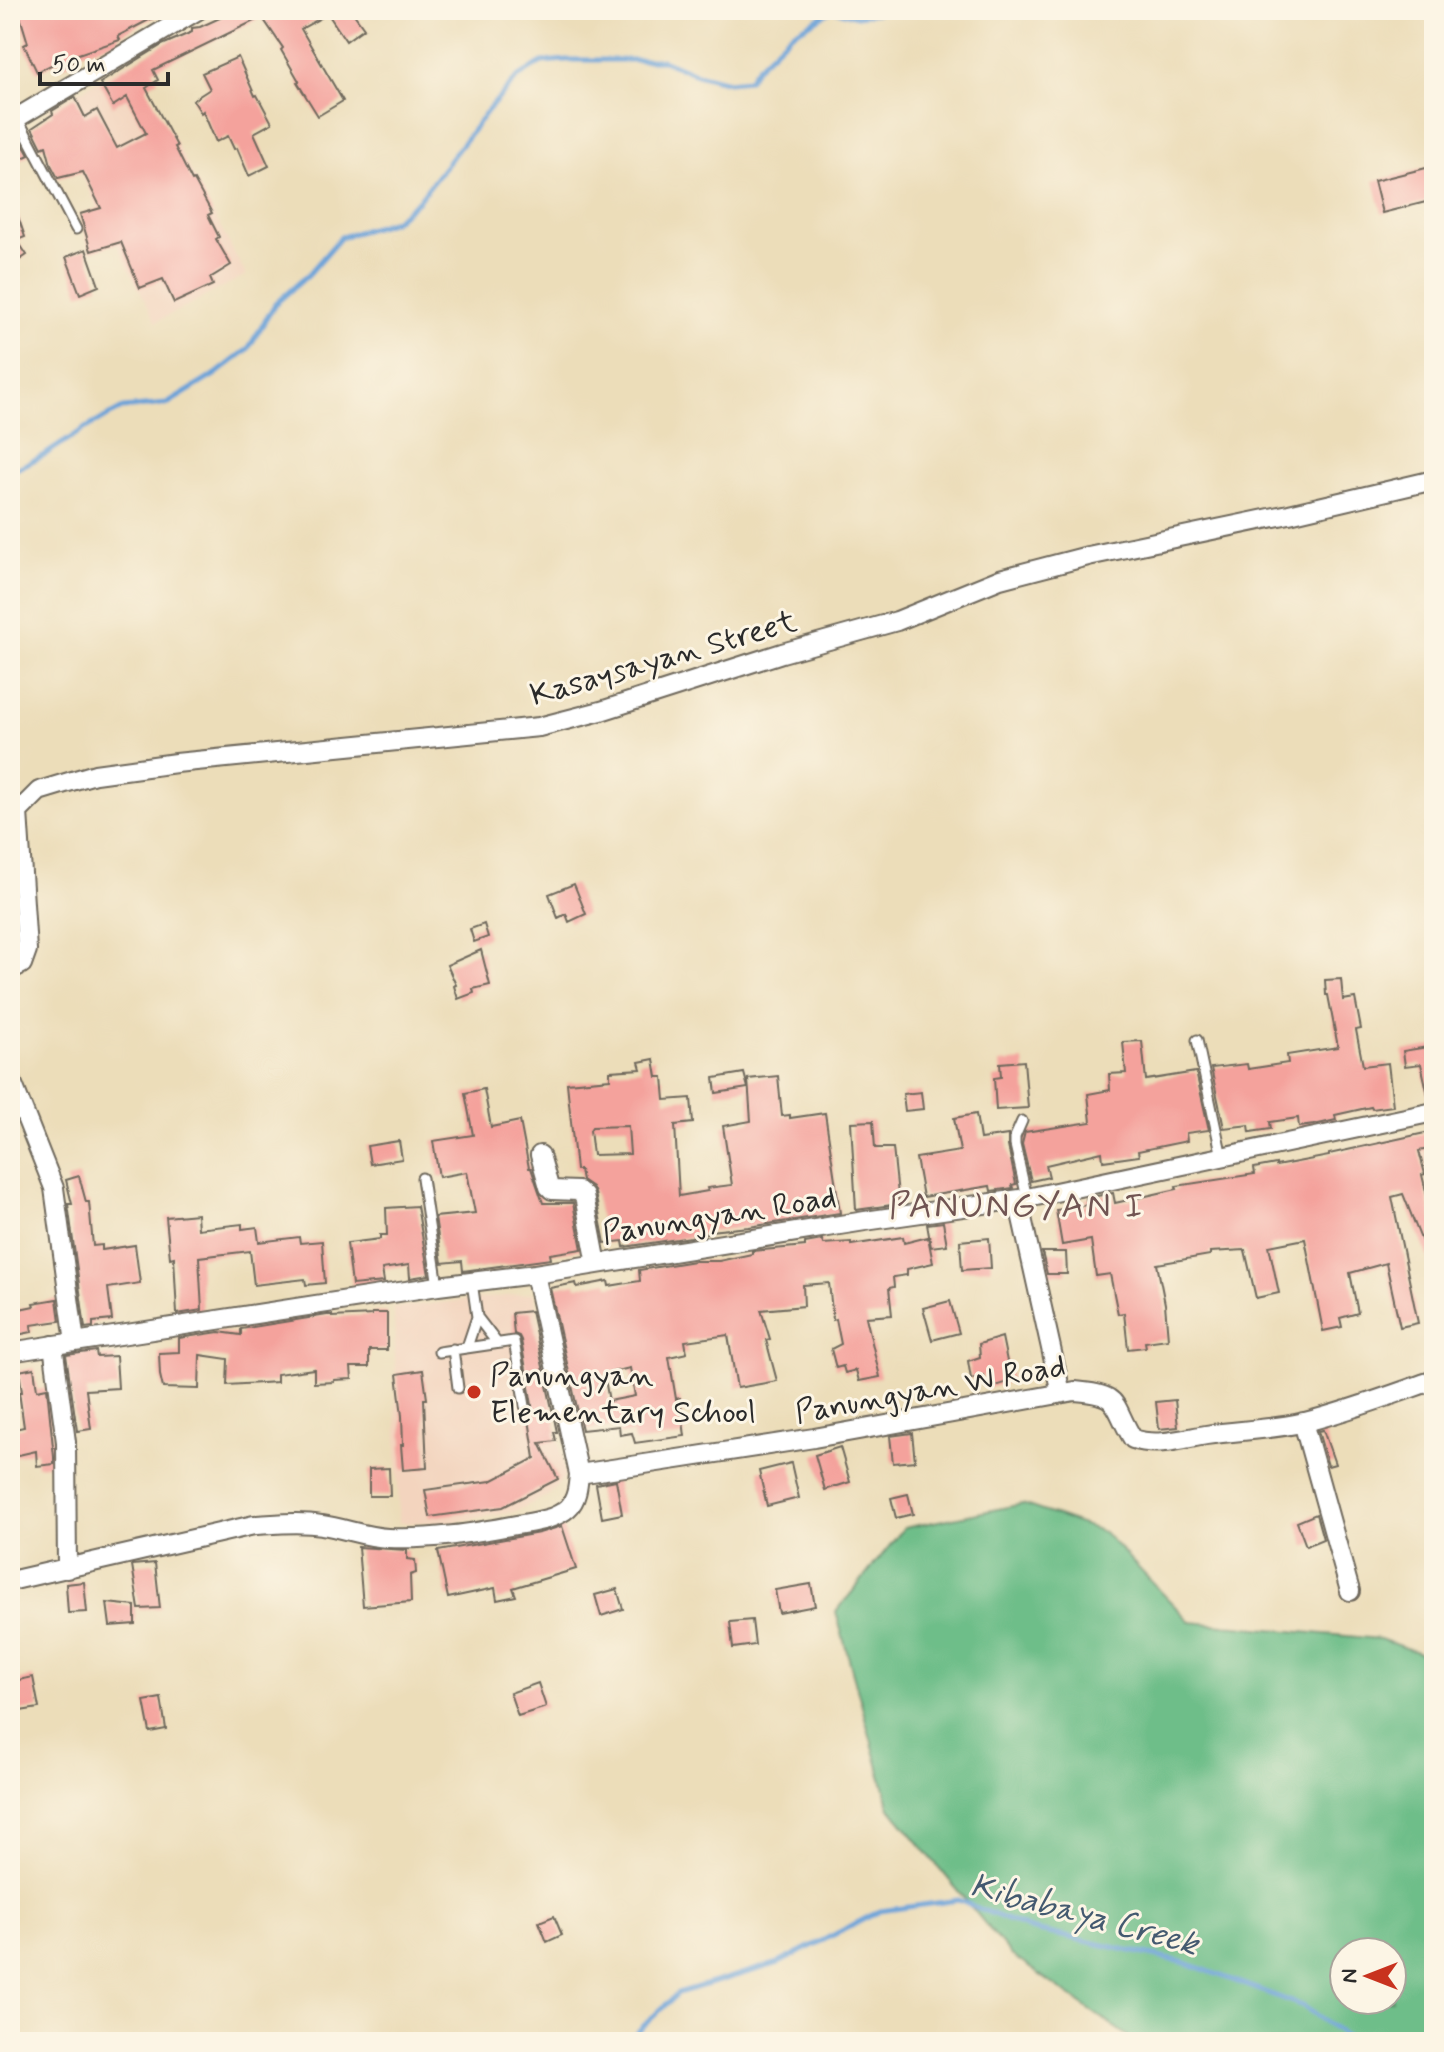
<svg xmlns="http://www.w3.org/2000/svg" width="1444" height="2052" font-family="Mynerve,sans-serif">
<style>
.built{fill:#f3d4be}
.forest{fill:#6ebe89;stroke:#4c745a;stroke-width:2;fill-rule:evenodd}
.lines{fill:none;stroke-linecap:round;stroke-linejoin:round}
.stream{stroke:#69a1d8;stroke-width:5}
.building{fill:#f4a29c;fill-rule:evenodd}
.service-casing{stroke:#6f695d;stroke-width:13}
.minor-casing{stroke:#6f695d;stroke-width:22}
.service{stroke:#fff;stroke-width:9}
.minor{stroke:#fff;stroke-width:18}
.poi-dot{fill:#c8321e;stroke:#fcf5e5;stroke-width:3}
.labels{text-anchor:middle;stroke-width:6;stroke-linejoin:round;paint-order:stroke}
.street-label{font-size:32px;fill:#2b2b2b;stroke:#fcf5e5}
.poi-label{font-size:32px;fill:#2b2b2b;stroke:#fcf5e5;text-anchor:start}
.water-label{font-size:34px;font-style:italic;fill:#445a70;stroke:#fcf5e5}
.quarter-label{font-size:36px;letter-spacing:2px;fill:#715553;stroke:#fcf5e5}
</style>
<rect width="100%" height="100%" fill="#fcf5e5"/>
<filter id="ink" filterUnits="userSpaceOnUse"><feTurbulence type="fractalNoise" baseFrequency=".0125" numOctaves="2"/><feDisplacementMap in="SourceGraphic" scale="16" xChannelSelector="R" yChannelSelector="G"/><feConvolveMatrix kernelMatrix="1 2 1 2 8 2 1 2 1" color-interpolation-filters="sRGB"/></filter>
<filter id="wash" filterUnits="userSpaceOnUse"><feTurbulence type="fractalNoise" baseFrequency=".006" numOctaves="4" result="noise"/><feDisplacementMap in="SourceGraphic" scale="32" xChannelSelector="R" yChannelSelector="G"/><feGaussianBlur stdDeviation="1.8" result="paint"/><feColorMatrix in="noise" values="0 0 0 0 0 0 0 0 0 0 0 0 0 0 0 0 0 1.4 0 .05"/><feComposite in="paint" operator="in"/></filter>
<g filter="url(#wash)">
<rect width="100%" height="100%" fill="#ecddb9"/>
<!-- built -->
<path class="built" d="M 132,60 L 246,275 L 156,322 L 48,110 Z
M 1429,1141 L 1434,1166 L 1434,1188 L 1429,1189 L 1420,1143 Z
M 534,1293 L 565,1476 L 549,1495 L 514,1512 L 452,1522 L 399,1523 L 394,1308 Z"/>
<!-- forest -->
<path class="forest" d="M 1022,1504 L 1104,1532 L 1190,1622 L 1380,1639 L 1434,1658 L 1434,2042 L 1136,2042 L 1010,1954 L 890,1808 L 836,1612 L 904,1528 ZM 1344,1952 L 1392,1952 L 1392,2000 L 1344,2000 Z"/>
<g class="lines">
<!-- stream -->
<path class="stream" d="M 10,472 L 46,454 L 84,429 L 123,408 L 167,404 L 216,374 L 248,349 L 275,304 L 308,275 L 341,237 L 394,221 L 418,201 L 488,110 L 518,77 L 542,62 L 567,60 L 662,60 L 693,73 L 728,82 L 748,80 L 759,65 L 791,34 L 833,10 L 857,16 L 892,10
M 633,2042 L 634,2035 L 678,1993 L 779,1963 L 880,1911 L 958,1900 L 1030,1929 L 1186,1963 L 1303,2006 L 1354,2042"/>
</g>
<g id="blocks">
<!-- building -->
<path class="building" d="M 18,10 L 168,10 L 118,36 L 120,40 L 75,55 L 77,60 L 62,67 L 59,61 L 37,72 L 24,45 L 28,43 Z
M 219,10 L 351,10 L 364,28 L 346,41 L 328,14 L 301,29 L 343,101 L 318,116 L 297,82 L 299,81 L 281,50 L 283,48 L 262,17 L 153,70 L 158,80 L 146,88 L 177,146 L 175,147 L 192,181 L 194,180 L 212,213 L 208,215 L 219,237 L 216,239 L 231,265 L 210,278 L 213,285 L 174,303 L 163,279 L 140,288 L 121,242 L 91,251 L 80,214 L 101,208 L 83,172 L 58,178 L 51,165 L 46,146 L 42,148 L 32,128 L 53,114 L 52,111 L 75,97 L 85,117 L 97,110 L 117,148 L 146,133 L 127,97 L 113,106 L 100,83 L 162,45 L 192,32 L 192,28 L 200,27 L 222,17 Z
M 238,57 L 255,96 L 257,95 L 272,123 L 254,133 L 269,166 L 249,176 L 237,148 L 234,149 L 228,136 L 216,142 L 203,111 L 201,113 L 193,100 L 210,89 L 202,73 Z
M 16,132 L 29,155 L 10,164 L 10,134 Z
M 1434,166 L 1434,200 L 1382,213 L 1374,181 Z
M 12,199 L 25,237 L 17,240 L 27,255 L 15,263 L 10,255 L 10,200 Z
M 86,249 L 99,286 L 80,294 L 66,257 Z
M 574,884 L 586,914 L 569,922 L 566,914 L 558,918 L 549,894 Z
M 484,924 L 488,937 L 474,942 L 470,929 Z
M 481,950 L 490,985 L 473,989 L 474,993 L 458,999 L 454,986 L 456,985 L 447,965 Z
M 1341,979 L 1343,1000 L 1355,998 L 1361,1029 L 1356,1030 L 1363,1066 L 1388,1063 L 1393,1106 L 1372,1109 L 1371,1107 L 1335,1115 L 1336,1120 L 1314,1125 L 1299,1127 L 1298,1118 L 1270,1122 L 1271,1129 L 1250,1132 L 1249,1125 L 1224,1128 L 1211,1068 L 1247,1064 L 1248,1069 L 1288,1063 L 1287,1055 L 1338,1047 L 1328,995 L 1326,995 L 1325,980 Z
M 1142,1041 L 1146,1080 L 1196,1072 L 1209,1130 L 1186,1133 L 1187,1141 L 1138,1151 L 1139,1156 L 1103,1161 L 1102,1152 L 1046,1165 L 1049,1177 L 1031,1181 L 1022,1144 L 1025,1132 L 1091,1122 L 1088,1094 L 1110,1090 L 1109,1074 L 1126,1073 L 1123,1042 Z
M 1434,1046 L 1434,1094 L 1428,1095 L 1421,1064 L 1405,1066 L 1403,1051 Z
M 654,1059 L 657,1077 L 663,1077 L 665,1100 L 691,1098 L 693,1123 L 675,1125 L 679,1196 L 708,1191 L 707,1188 L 732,1185 L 723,1126 L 751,1121 L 748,1079 L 778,1076 L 782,1116 L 790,1115 L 790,1118 L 825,1113 L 840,1213 L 749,1227 L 710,1231 L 710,1232 L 691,1237 L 624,1247 L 623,1241 L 605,1243 L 595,1193 L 592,1187 L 582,1180 L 580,1170 L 576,1170 L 567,1083 L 610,1079 L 610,1071 L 641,1069 L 639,1062 ZM 628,1126 L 630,1154 L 593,1155 L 590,1130 L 592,1127 Z
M 1024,1061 L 1028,1108 L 996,1110 L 994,1078 L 1001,1077 L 1000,1063 Z
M 744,1073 L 748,1088 L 716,1093 L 714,1078 Z
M 484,1089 L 491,1127 L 520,1121 L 529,1168 L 531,1168 L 543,1203 L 573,1203 L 582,1249 L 550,1254 L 551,1259 L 463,1271 L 462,1261 L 442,1263 L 435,1217 L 475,1213 L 467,1172 L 439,1177 L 433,1141 L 473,1135 L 465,1093 Z
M 921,1092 L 923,1109 L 905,1111 L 903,1094 Z
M 976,1114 L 980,1139 L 1008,1135 L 1008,1146 L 1016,1184 L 1012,1185 L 1013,1188 L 991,1191 L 990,1186 L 923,1197 L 916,1158 L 960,1151 L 954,1118 Z
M 873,1121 L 875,1148 L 893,1148 L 899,1204 L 856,1210 L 851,1122 Z
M 1434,1131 L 1434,1148 L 1419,1151 L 1425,1174 L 1422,1175 L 1434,1224 L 1434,1272 L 1403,1194 L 1392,1197 L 1418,1323 L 1400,1327 L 1386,1263 L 1350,1273 L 1358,1313 L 1340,1318 L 1342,1327 L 1323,1331 L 1305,1239 L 1269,1246 L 1279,1293 L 1256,1298 L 1245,1250 L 1210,1252 L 1210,1255 L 1157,1264 L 1165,1304 L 1168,1339 L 1145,1342 L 1146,1347 L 1128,1349 L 1124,1313 L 1118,1314 L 1110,1274 L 1096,1276 L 1091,1240 L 1062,1245 L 1056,1210 L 1087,1205 L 1086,1198 L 1113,1193 L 1115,1203 L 1177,1189 L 1176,1186 L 1255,1174 L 1254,1168 L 1276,1164 L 1276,1166 L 1329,1156 L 1329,1154 Z
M 399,1141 L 402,1159 L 370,1164 L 367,1146 Z
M 79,1176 L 86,1202 L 89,1202 L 93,1246 L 102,1245 L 102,1250 L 135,1245 L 140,1283 L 108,1288 L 112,1320 L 93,1322 L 93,1327 L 85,1328 L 68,1204 L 72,1204 L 66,1180 Z
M 417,1206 L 429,1275 L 410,1278 L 409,1265 L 382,1269 L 384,1282 L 352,1285 L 347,1243 L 380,1239 L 380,1235 L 387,1235 L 386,1208 Z
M 197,1214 L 198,1229 L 242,1224 L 242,1229 L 257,1227 L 259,1242 L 299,1237 L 300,1243 L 322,1241 L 325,1283 L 306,1285 L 305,1279 L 254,1285 L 250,1251 L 199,1257 L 202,1310 L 177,1314 L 174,1257 L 170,1258 L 166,1217 Z
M 943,1222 L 947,1245 L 931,1247 L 927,1224 Z
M 903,1237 L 904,1243 L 928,1237 L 933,1263 L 907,1269 L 907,1275 L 893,1277 L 894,1287 L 889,1288 L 892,1315 L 866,1317 L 880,1377 L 859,1381 L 856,1370 L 845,1373 L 843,1366 L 836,1368 L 831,1349 L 841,1344 L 836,1319 L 833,1320 L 829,1283 L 803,1285 L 804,1306 L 761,1310 L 770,1339 L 766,1340 L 777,1381 L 737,1388 L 728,1335 L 685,1341 L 687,1353 L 669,1357 L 676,1399 L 680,1398 L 685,1436 L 635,1443 L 632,1433 L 620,1435 L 619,1426 L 582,1430 L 550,1288 L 576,1283 L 577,1287 L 608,1281 L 609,1286 L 640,1281 L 639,1270 L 694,1261 L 719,1261 L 752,1254 L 752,1251 L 805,1246 L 805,1243 L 822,1240 L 823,1244 L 851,1242 L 851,1245 ZM 630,1368 L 635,1396 L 609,1401 L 604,1374 Z
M 989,1238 L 991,1268 L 962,1270 L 960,1241 Z
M 1042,1252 L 1066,1252 L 1067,1274 L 1047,1274 Z
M 57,1299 L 60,1321 L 31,1325 L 32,1332 L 12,1336 L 10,1311 L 34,1306 L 33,1303 Z
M 950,1301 L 959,1333 L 932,1340 L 923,1308 Z
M 531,1311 L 557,1432 L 554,1432 L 556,1441 L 540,1443 L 558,1479 L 503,1507 L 430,1517 L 425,1490 L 491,1481 L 535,1458 L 528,1413 L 532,1409 L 532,1405 L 521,1340 L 519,1336 L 514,1334 L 512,1313 Z
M 372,1313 L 387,1313 L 387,1350 L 369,1350 L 369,1367 L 351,1367 L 352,1379 L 334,1380 L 334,1382 L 314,1383 L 314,1369 L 277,1374 L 277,1382 L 227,1385 L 228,1359 L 200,1355 L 199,1389 L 163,1388 L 160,1375 L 159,1353 L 179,1352 L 179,1338 L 219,1332 L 241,1335 L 241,1329 L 327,1315 L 332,1315 L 332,1317 L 372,1315 Z
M 1002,1337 L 1011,1381 L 986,1389 L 984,1376 L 971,1379 L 968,1361 L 980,1357 L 979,1344 Z
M 96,1351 L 97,1357 L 116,1356 L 118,1388 L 86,1390 L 91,1429 L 77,1431 L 66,1355 Z
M 34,1368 L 37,1390 L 47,1388 L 54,1457 L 54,1464 L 37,1466 L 36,1451 L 10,1457 L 10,1430 L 24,1427 L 19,1392 L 22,1392 L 19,1371 Z
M 423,1370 L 427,1399 L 424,1399 L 427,1468 L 403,1470 L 401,1445 L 403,1445 L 402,1416 L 397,1374 Z
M 1175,1400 L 1178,1427 L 1159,1429 L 1156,1402 Z
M 1323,1430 L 1335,1464 L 1328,1466 L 1318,1431 Z
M 912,1433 L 915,1461 L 893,1463 L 890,1436 Z
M 840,1447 L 850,1482 L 825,1490 L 815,1455 Z
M 791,1463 L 799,1498 L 767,1506 L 759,1471 Z
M 389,1468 L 390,1496 L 369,1496 L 369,1469 Z
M 616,1480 L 622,1514 L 602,1518 L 596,1484 Z
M 908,1494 L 913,1514 L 896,1518 L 891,1498 Z
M 1316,1514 L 1323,1539 L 1306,1546 L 1297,1522 Z
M 562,1526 L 576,1569 L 513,1588 L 516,1596 L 497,1600 L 495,1588 L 448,1598 L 438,1551 L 539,1533 Z
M 358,1547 L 407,1550 L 407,1559 L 415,1560 L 416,1573 L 410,1575 L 411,1602 L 363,1606 Z
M 155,1563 L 160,1608 L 139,1609 L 132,1565 Z
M 84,1582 L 87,1612 L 68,1613 L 66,1584 Z
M 811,1584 L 815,1606 L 779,1613 L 775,1590 Z
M 617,1589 L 623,1609 L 601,1616 L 595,1595 Z
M 107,1603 L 135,1606 L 135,1624 L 110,1626 Z
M 752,1620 L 755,1645 L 733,1648 L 730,1622 Z
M 33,1677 L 39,1708 L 20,1711 L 14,1681 Z
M 538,1683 L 546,1707 L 518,1716 L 510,1693 Z
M 161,1698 L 166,1729 L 150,1732 L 144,1701 Z
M 554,1916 L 562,1935 L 547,1942 L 539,1922 Z"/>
</g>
</g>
<g filter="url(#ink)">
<use href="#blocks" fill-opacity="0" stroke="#6f695d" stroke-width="2"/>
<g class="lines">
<!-- service casing -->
<g class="service-casing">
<path id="service" d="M 17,117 L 76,229
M 1197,1040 L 1222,1157
M 1022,1121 L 1015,1137 L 1015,1145 L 1027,1198
M 422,1178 L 438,1286
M 477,1317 L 497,1343
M 467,1347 L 477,1317 L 472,1282
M 453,1349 L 458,1388
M 439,1352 L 514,1341 L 525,1406"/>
</g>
<!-- minor casing -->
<g class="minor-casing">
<path id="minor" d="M 10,122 L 198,10
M 10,970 L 22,964 L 27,950 L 18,812 L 39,791 L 95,774 L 176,763 L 539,727 L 601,711 L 782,653 L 897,621 L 1000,579 L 1088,556 L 1289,514 L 1434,480
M 10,1077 L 54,1188 L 75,1342
M 540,1155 L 549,1187 L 552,1190 L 578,1191 L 584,1196 L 597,1264
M 1018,1200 L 1061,1393
M 53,1345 L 66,1442 L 67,1569
M 10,1352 L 438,1286 L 535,1274 L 865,1221 L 1027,1198 L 1434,1112
M 1303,1422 L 1350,1591
M 579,1474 L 814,1438 L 1075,1391 C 1123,1395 1111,1403 1133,1439 C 1157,1447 1182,1439 1206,1435 C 1239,1430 1272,1430 1305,1422 C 1349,1411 1391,1395 1434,1380
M 10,1581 L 254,1525 C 276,1524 299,1521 322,1525 C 344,1528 365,1537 388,1538 C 431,1540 473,1533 516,1525 C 533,1522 555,1520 568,1508 C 577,1500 578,1486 579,1474 L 535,1274"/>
</g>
<!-- service -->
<use href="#service" class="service"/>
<!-- minor -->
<use href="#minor" class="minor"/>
</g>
</g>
<!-- markers -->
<circle class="poi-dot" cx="474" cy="1392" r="8"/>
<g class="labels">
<!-- street labels -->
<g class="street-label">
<text transform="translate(663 657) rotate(-16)" y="11">Kasaysayan Street</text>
<text transform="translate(719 1214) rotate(-9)" y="11">Panungyan Road</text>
<text transform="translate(930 1388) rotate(-10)" y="11">Panungyan W Road</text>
</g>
<!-- poi labels -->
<g class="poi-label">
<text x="490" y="1385">Panungyan<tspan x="490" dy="37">Elementary School</tspan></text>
</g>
<!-- water labels -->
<g class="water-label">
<text transform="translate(1085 1913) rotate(15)" y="12">Kibabaya Creek</text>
</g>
<!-- quarter labels -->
<g class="quarter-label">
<text x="1017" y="1217">PANUNGYAN I</text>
</g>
</g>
<!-- margin -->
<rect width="1444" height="2052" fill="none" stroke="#fcf5e5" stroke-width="40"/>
<!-- north arrow -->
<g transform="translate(1368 1976) rotate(270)"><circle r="38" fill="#fcf5e5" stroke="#a8a49b" stroke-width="2"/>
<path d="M0-6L14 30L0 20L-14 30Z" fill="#c8321e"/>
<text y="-12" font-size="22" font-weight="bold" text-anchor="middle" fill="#2b2b2b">N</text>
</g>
<!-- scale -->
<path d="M40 72v12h128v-12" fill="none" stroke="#2b2b2b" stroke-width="4"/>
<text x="52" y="72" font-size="24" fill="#2b2b2b" stroke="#fcf5e5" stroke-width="6" paint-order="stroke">50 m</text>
</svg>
